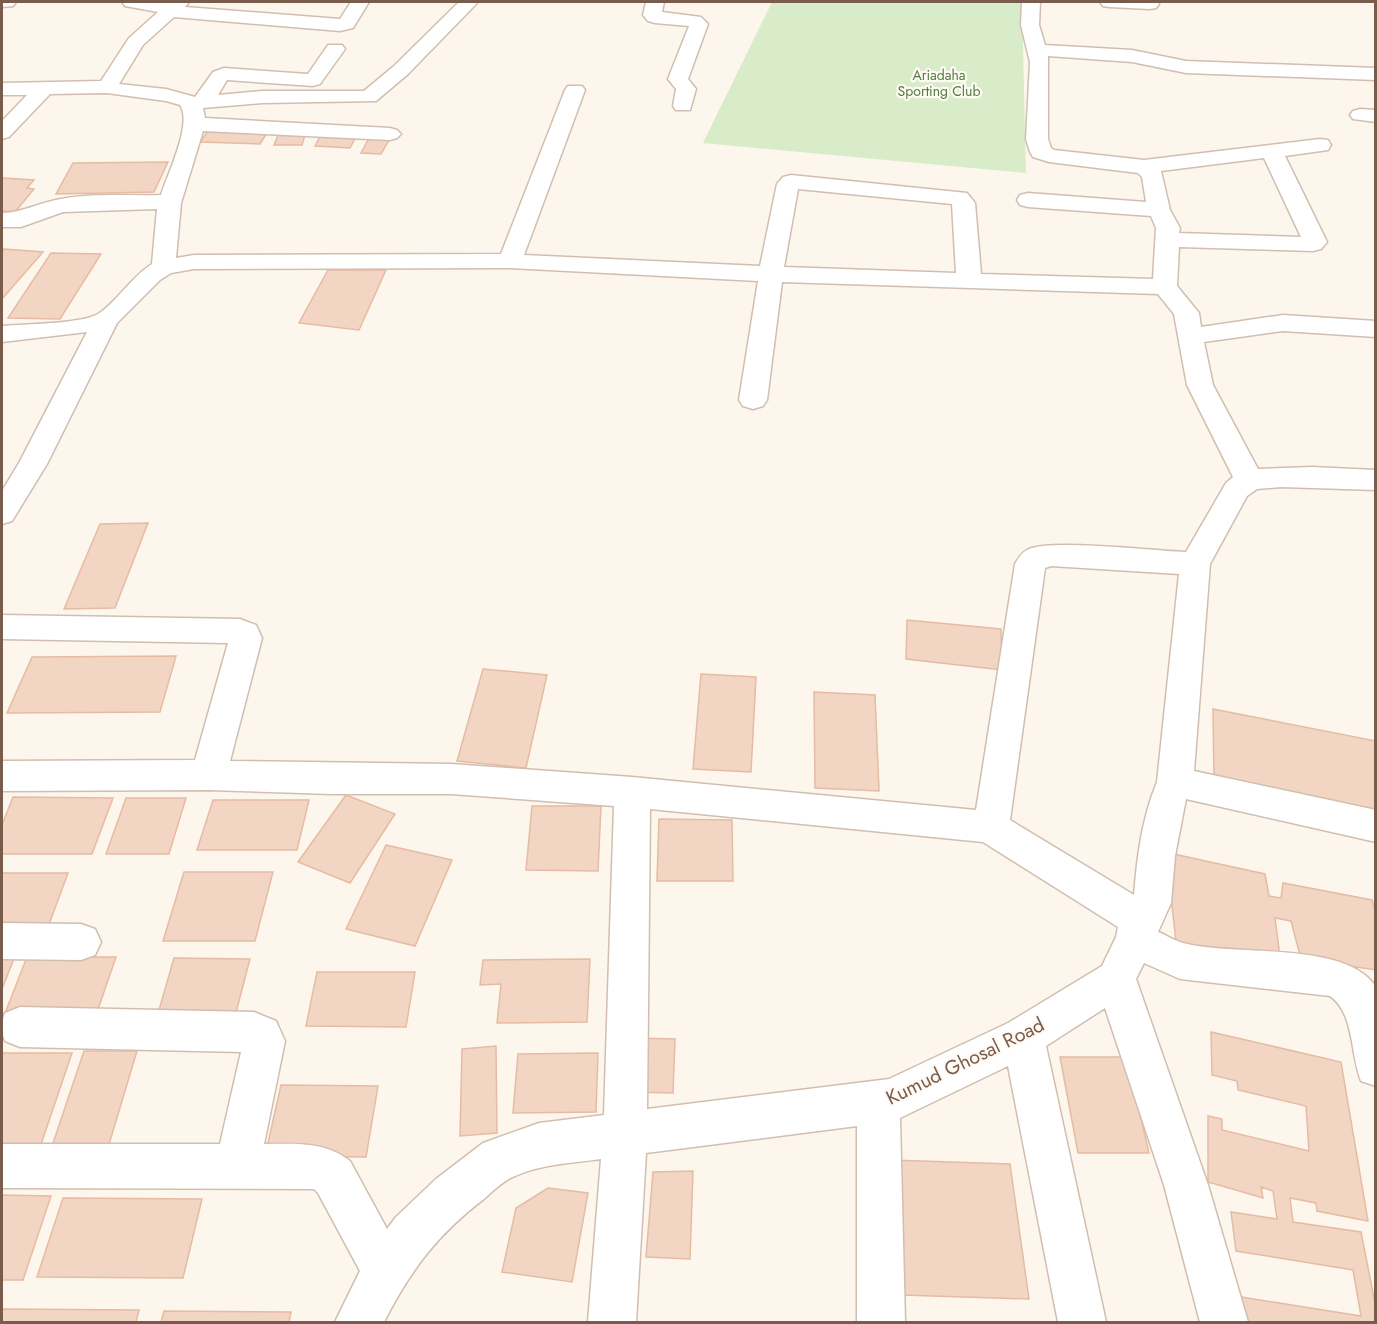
<svg xmlns="http://www.w3.org/2000/svg" width="1377" height="1324" font-family="Jost,sans-serif">
<style>
.green{fill:#d8ecc9}
.building{fill:#f3d5c3;stroke:#e6bba3;stroke-width:1.5}
.lines{fill:none;stroke-linecap:round;stroke-linejoin:round}
.minor-casing{stroke:#d1beb0;stroke-width:3}
.minor{fill:#fff;fill-rule:evenodd}
.labels{text-anchor:middle;stroke-width:4.5;stroke-linejoin:round;paint-order:stroke}
.far-park-label{font-size:14px;fill:#537a41;stroke:#fffaf3}
.near-street-label{font-size:20px;fill:#7a5c4d;stroke:#fffaf3}
</style>
<rect width="100%" height="100%" fill="#fdf6ec"/>
<!-- green -->
<path class="green" d="M 772,2 L 1022,2 L 1026,173 L 703,143 Z"/>
<!-- building -->
<path class="building" d="M 208,131 L 267,133 L 260,144 L 200,142 Z
M 306,132 L 302,145 L 274,145 L 279,133 Z
M 322,133 L 357,135 L 350,148 L 315,146 Z
M 370,136 L 391,137 L 381,154 L 361,153 Z
M 168,162 L 154,192 L 56,194 L 73,163 Z
M 2,178 L 34,180 L 27,188 L 34,189 L 15,212 L 2,211 Z
M 4,249 L 43,252 L 2,299 L 2,252 Z
M 51,253 L 101,254 L 60,319 L 8,318 Z
M 328,270 L 386,270 L 359,330 L 299,323 Z
M 148,523 L 115,608 L 64,609 L 100,524 Z
M 907,620 L 1001,629 L 1002,670 L 906,659 Z
M 176,656 L 160,712 L 7,713 L 32,657 Z
M 483,669 L 547,675 L 526,768 L 457,761 Z
M 701,674 L 756,677 L 751,772 L 693,769 Z
M 814,692 L 875,695 L 879,791 L 815,788 Z
M 1213,709 L 1376,741 L 1376,817 L 1214,784 Z
M 346,795 L 395,814 L 350,883 L 298,862 Z
M 13,797 L 113,798 L 92,854 L 2,854 L 2,825 Z
M 126,798 L 186,798 L 169,854 L 106,854 Z
M 213,800 L 309,800 L 297,850 L 197,850 Z
M 532,806 L 601,806 L 598,871 L 526,870 Z
M 659,819 L 732,820 L 733,881 L 657,881 Z
M 386,845 L 452,860 L 415,946 L 346,929 Z
M 1169,853 L 1265,874 L 1269,896 L 1281,898 L 1283,883 L 1372,900 L 1376,912 L 1376,970 L 1301,959 L 1291,921 L 1275,918 L 1280,957 L 1177,949 L 1170,890 Z
M 184,872 L 273,872 L 255,941 L 163,941 Z
M 2,873 L 68,873 L 48,927 L 2,927 Z
M 2,946 L 19,946 L 2,989 Z
M 27,957 L 116,957 L 94,1021 L 2,1021 Z
M 174,958 L 250,959 L 233,1024 L 155,1024 Z
M 590,959 L 587,1022 L 497,1023 L 501,984 L 480,985 L 483,960 Z
M 317,972 L 415,972 L 406,1027 L 306,1026 Z
M 1211,1032 L 1341,1062 L 1368,1221 L 1317,1211 L 1316,1203 L 1290,1198 L 1293,1222 L 1361,1232 L 1376,1308 L 1376,1322 L 1245,1322 L 1241,1297 L 1361,1316 L 1353,1270 L 1236,1251 L 1231,1212 L 1277,1219 L 1273,1191 L 1261,1187 L 1263,1198 L 1208,1182 L 1208,1116 L 1222,1119 L 1222,1130 L 1309,1151 L 1306,1106 L 1238,1090 L 1237,1081 L 1212,1075 Z
M 636,1038 L 675,1039 L 673,1093 L 633,1092 Z
M 496,1046 L 497,1133 L 460,1136 L 462,1049 Z
M 84,1051 L 137,1051 L 104,1161 L 47,1161 Z
M 2,1053 L 72,1053 L 35,1162 L 2,1162 Z
M 598,1053 L 596,1112 L 513,1113 L 518,1054 Z
M 1060,1057 L 1127,1057 L 1149,1153 L 1078,1153 Z
M 281,1085 L 378,1086 L 366,1157 L 265,1156 Z
M 891,1160 L 1010,1164 L 1029,1299 L 902,1295 Z
M 693,1171 L 690,1259 L 646,1257 L 653,1172 Z
M 548,1188 L 588,1193 L 572,1282 L 502,1272 L 516,1208 Z
M 2,1195 L 51,1196 L 23,1280 L 2,1280 Z
M 63,1198 L 202,1199 L 183,1278 L 37,1277 Z
M 2,1309 L 139,1310 L 136,1322 L 2,1322 Z
M 164,1311 L 291,1312 L 289,1322 L 161,1322 Z"/>
<g class="lines">
<!-- minor casing -->
<g class="minor-casing">
<path id="minor" d="M 2,2 L 16,2 L 13,6 L 2,7 Z
M 122,2 L 189,2 L 185,7 L 340,19 L 351,2 L 369,2 L 353,28 L 340,31 L 174,17 L 143,45 L 119,84 L 166,89 L 195,97 L 213,72 L 224,68 L 308,74 L 328,45 L 342,45 L 345,49 L 320,84 L 313,86 L 227,80 L 218,95 L 262,91 L 364,91 L 394,66 L 459,2 L 478,2 L 408,74 L 376,101 L 262,103 L 203,108 L 205,118 L 390,128 L 397,130 L 401,134 L 397,138 L 390,140 L 203,131 L 181,203 L 176,258 L 194,255 L 501,254 L 565,90 L 568,86 L 582,86 L 585,90 L 524,255 L 760,266 L 777,184 L 783,177 L 791,175 L 967,193 L 975,203 L 981,274 L 1153,279 L 1156,228 L 1151,216 L 1028,207 L 1020,205 L 1017,200 L 1020,195 L 1028,193 L 1146,202 L 1142,177 L 1138,173 L 1049,162 L 1033,157 L 1030,152 L 1026,139 L 1030,62 L 1021,25 L 1022,2 L 1040,2 L 1039,25 L 1045,45 L 1132,50 L 1186,61 L 1376,68 L 1376,80 L 1186,73 L 1132,62 L 1048,56 L 1048,139 L 1051,148 L 1054,150 L 1144,160 L 1320,139 L 1328,140 L 1331,145 L 1328,150 L 1285,156 L 1327,242 L 1321,249 L 1313,251 L 1179,247 L 1177,286 L 1199,313 L 1201,327 L 1283,315 L 1376,321 L 1376,337 L 1283,331 L 1204,342 L 1213,385 L 1258,469 L 1312,467 L 1376,470 L 1376,490 L 1281,487 L 1257,489 L 1247,496 L 1210,564 L 1194,771 L 1376,810 L 1376,842 L 1186,799 L 1175,856 L 1171,903 L 1158,932 C 1166,935 1175,941 1183,943 C 1234,957 1345,940 1376,987 L 1376,1086 L 1361,1081 C 1350,1054 1355,1014 1330,996 L 1180,979 L 1144,963 L 1136,979 L 1208,1185 L 1248,1322 L 1200,1322 L 1164,1185 L 1105,1008 L 1046,1046 L 1106,1322 L 1058,1322 L 1008,1066 L 900,1118 L 905,1322 L 857,1322 L 857,1126 L 646,1153 L 636,1322 L 588,1322 L 601,1159 C 572,1163 542,1164 515,1176 C 504,1180 494,1190 485,1198 C 438,1234 411,1269 384,1322 L 335,1322 L 360,1271 L 318,1193 L 314,1189 L 2,1188 L 2,1144 L 220,1144 L 241,1052 L 20,1047 L 5,1041 C 1,1030 1,1024 5,1013 L 20,1007 L 254,1012 L 276,1021 L 285,1041 L 264,1144 C 295,1144 324,1141 350,1161 L 387,1229 L 396,1217 L 436,1179 L 483,1143 L 539,1123 L 604,1115 L 614,806 L 451,794 L 333,794 L 209,790 L 2,791 L 2,761 L 195,760 L 228,643 L 2,639 L 2,615 L 240,619 L 256,625 L 262,638 L 230,761 L 451,764 L 632,777 L 976,810 L 1015,564 C 1018,559 1021,553 1027,550 C 1046,538 1157,551 1186,552 L 1226,483 L 1233,477 L 1187,385 L 1174,314 L 1158,294 L 782,282 L 767,400 L 763,406 L 753,409 L 743,406 L 739,400 L 758,281 L 510,268 L 194,269 L 171,273 L 160,280 L 117,323 L 47,464 L 12,521 L 2,524 L 2,491 L 19,463 L 87,332 L 2,342 L 2,326 C 23,324 81,324 98,314 C 116,303 131,277 152,264 L 157,209 L 63,212 L 21,227 L 2,227 L 2,213 C 22,213 40,202 61,199 C 93,193 128,196 161,195 C 167,175 193,123 180,105 L 166,101 L 107,93 L 50,94 L 9,137 L 2,139 L 2,121 L 27,95 L 2,95 L 2,83 L 101,81 L 129,38 L 158,12 L 125,6 ZM 1264,158 L 1301,237 L 1179,233 L 1180,228 L 1170,210 L 1161,171 ZM 798,189 L 952,204 L 956,273 L 784,267 ZM 1051,566 L 1179,574 L 1157,782 C 1142,818 1137,857 1134,895 L 1010,820 L 1045,568 ZM 650,809 L 983,842 L 1118,927 L 1116,937 L 1102,966 L 1008,1023 L 889,1079 L 647,1109 Z
M 646,2 L 664,2 L 662,12 L 701,17 L 708,24 L 688,79 L 696,89 L 690,110 L 676,110 L 673,106 L 676,89 L 668,79 L 689,26 L 655,23 L 648,21 L 643,15 Z
M 1100,2 L 1157,2 L 1159,4 L 1156,8 L 1150,9 L 1109,7 L 1103,6 Z
M 1360,109 L 1376,110 L 1376,122 L 1353,119 L 1350,115 L 1353,111 Z
M 2,923 L 81,924 L 95,929 L 101,942 L 95,955 L 81,960 L 2,959 Z"/>
</g>
<!-- minor -->
<use href="#minor" class="minor"/>
</g>
<g class="labels">
<!-- far-park labels -->
<g class="far-park-label">
<text x="939" y="80">Ariadaha<tspan x="939" dy="16">Sporting Club</tspan></text>
</g>
<!-- near-street labels -->
<g class="near-street-label">
<text transform="translate(965 1061) rotate(-26)" y="7">Kumud Ghosal Road</text>
</g>
</g>
<!-- border -->
<rect width="1377" height="1324" fill="none" stroke="#7a5c4d" stroke-width="6"/>
</svg>
